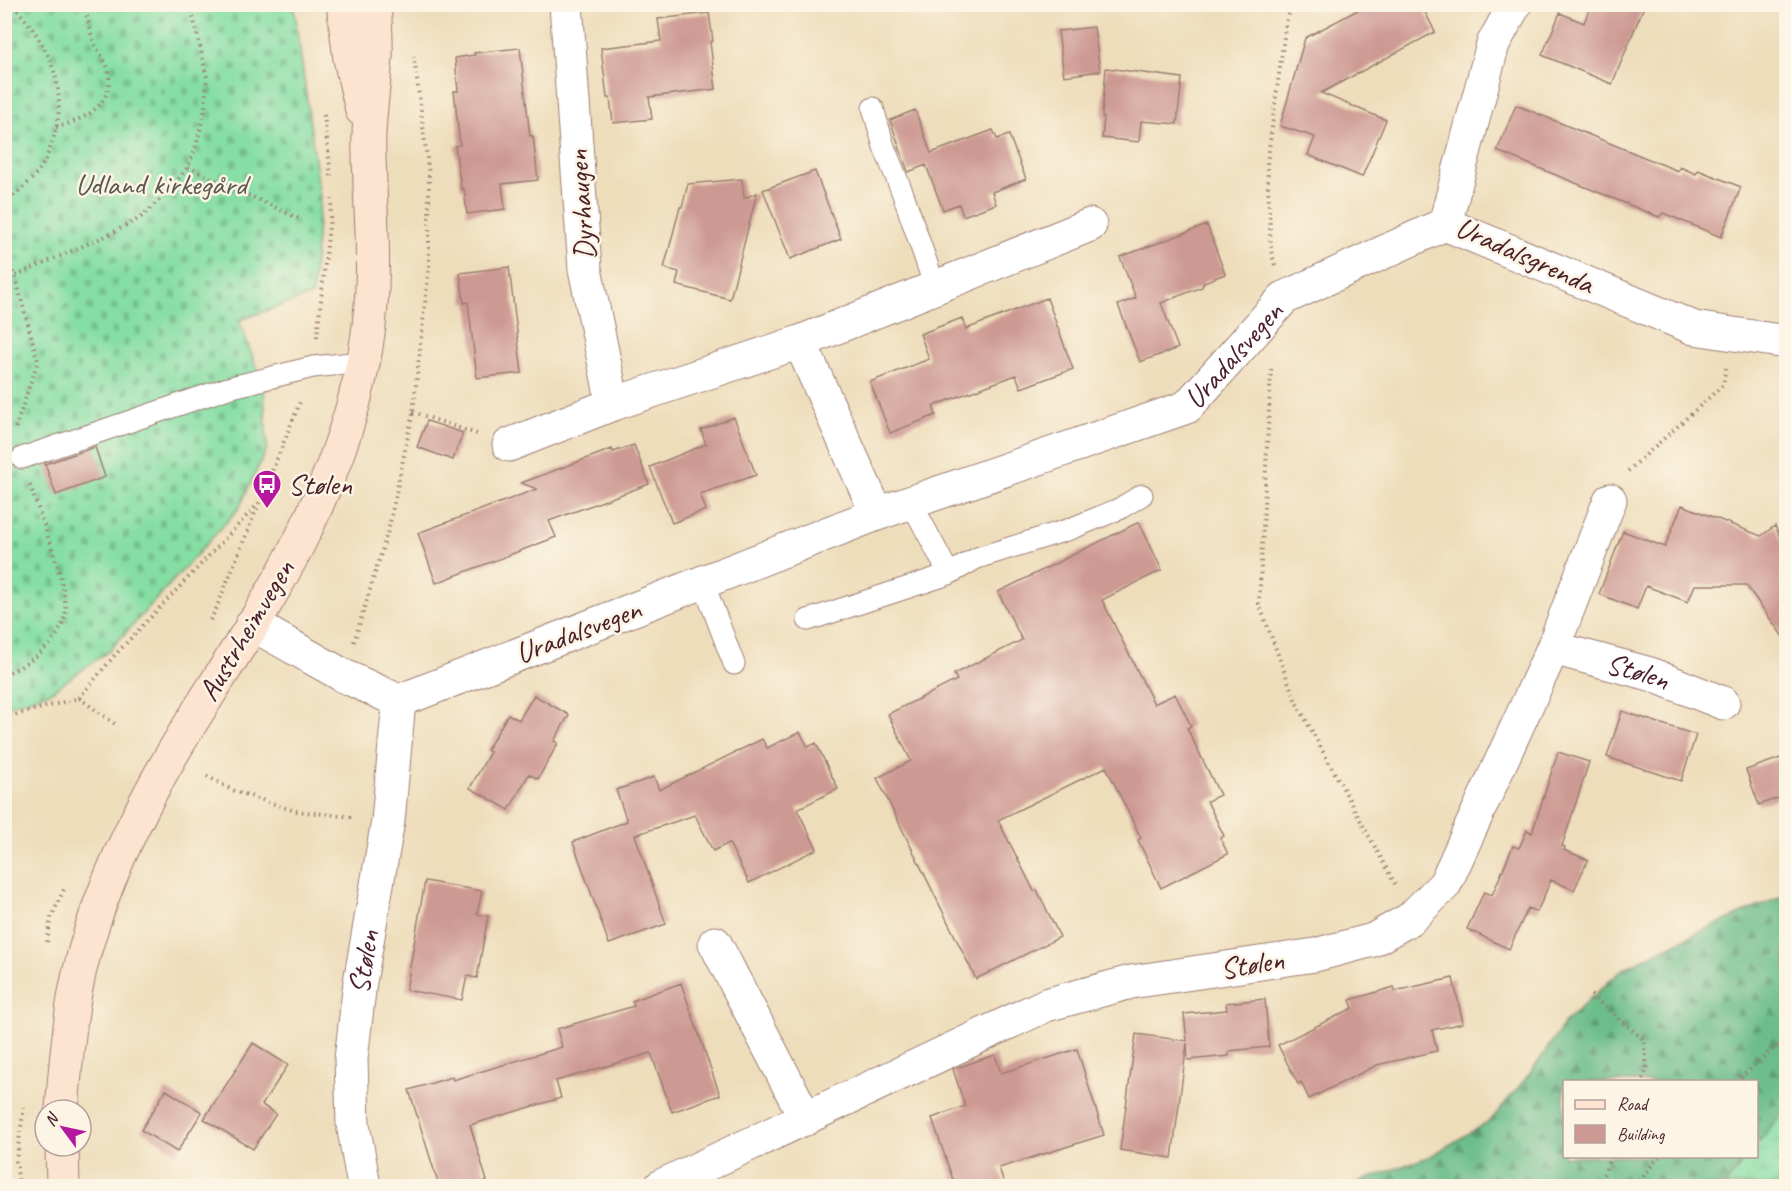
<svg xmlns="http://www.w3.org/2000/svg" width="1791" height="1191" font-family="Caveat,sans-serif">
<style>
.forest{fill:url(#forest-firs);stroke:#5b6e5a;stroke-width:1.5}
.wetland{fill:url(#wetland-marsh);stroke:#687e68;stroke-width:1.5}
.cemetery{fill:url(#cemetery-stones);stroke:#687e68;stroke-width:1.5}
.building{fill:#cd9a93}
.lines{fill:none;stroke-linecap:round;stroke-linejoin:round}
.lane-casing{stroke:#9c7e73;stroke-width:23}
.street-casing{stroke:#9c7e73;stroke-width:35}
.secondary-casing{stroke:#9c7e73;stroke-width:35}
.path{stroke:#9c7e73;stroke-width:4;stroke-dasharray:1.5 4.5;stroke-linecap:butt}
.lane{stroke:#fff;stroke-width:21}
.street{stroke:#fff;stroke-width:33}
.secondary{stroke:#fde4d1;stroke-width:33}
.labels{text-anchor:middle;stroke-width:5;stroke-linejoin:round;paint-order:stroke}
.park-label{font-size:30px;fill:#5c584f;stroke:#fcf5e5}
.street-label{font-size:30px;fill:#4a1f2b;stroke:#fcf5e5}
.poi-label{font-size:30px;fill:#4a1f2b;stroke:#fcf5e5;text-anchor:start}
</style>
<defs>
<pattern id="forest-firs" width="22" height="20" patternUnits="userSpaceOnUse" patternTransform="scale(1.5)"><rect width="22" height="20" fill="#6cbd8a"/><path d="M5 1l3.5 6h-7zM16 11l3.5 6h-7z" fill="#5b9971"/></pattern>
<pattern id="wetland-marsh" width="20" height="14" patternUnits="userSpaceOnUse" patternTransform="scale(1.5)"><rect width="20" height="14" fill="#85dea4"/><path d="M1 5h8M5 5V1M11 12h8M15 12V8" fill="none" stroke="#74be8d"/></pattern>
<pattern id="cemetery-stones" width="16" height="16" patternUnits="userSpaceOnUse" patternTransform="scale(1.5)"><rect width="16" height="16" fill="#85dea4"/><path d="M2 7V4a2 2 0 0 1 4 0v3zM10 15v-3a2 2 0 0 1 4 0v3z" fill="#74be8d"/></pattern>
</defs>
<rect width="100%" height="100%" fill="#fcf5e5"/>
<filter id="ink" filterUnits="userSpaceOnUse"><feTurbulence type="fractalNoise" baseFrequency=".0167" numOctaves="2"/><feDisplacementMap in="SourceGraphic" scale="12" xChannelSelector="R" yChannelSelector="G"/><feConvolveMatrix kernelMatrix="1 2 1 2 8 2 1 2 1" color-interpolation-filters="sRGB"/></filter>
<filter id="wash" filterUnits="userSpaceOnUse"><feTurbulence type="fractalNoise" baseFrequency=".008" numOctaves="4" result="noise"/><feDisplacementMap in="SourceGraphic" scale="24" xChannelSelector="R" yChannelSelector="G"/><feGaussianBlur stdDeviation="1.35" result="paint"/><feColorMatrix in="noise" values="0 0 0 0 0 0 0 0 0 0 0 0 0 0 0 0 0 1.4 0 .05"/><feComposite in="paint" operator="in"/></filter>
<g filter="url(#wash)">
<rect width="100%" height="100%" fill="#edb"/>
<!-- forest -->
<path class="forest" d="M 1786,895 L 1786,1107 L 1757,1145 L 1756,1082 L 1564,1082 L 1564,1156 L 1747,1157 L 1724,1186 L 1348,1186 L 1431,1156 L 1491,1120 L 1532,1071 L 1567,1020 L 1623,969 L 1703,930 Z"/>
<!-- wetland -->
<path class="wetland" d="M 1786,1107 L 1786,1186 L 1724,1186 L 1747,1157 L 1756,1156 L 1757,1145 Z"/>
<!-- cemetery -->
<path class="cemetery" d="M 5,5 L 294,5 L 320,198 L 312,295 L 239,320 L 264,388 L 267,448 L 239,508 L 109,651 L 50,692 L 5,707 Z"/>
<g id="blocks">
<!-- building -->
<path class="building" d="M 1369,4 L 1421,4 L 1435,32 L 1321,93 L 1386,120 L 1362,177 L 1308,155 L 1315,137 L 1280,126 L 1305,38 Z
M 1591,4 L 1645,4 L 1612,84 L 1542,55 L 1560,13 L 1584,23 Z
M 709,13 L 713,41 L 710,42 L 716,89 L 649,97 L 652,119 L 613,123 L 610,98 L 607,98 L 601,48 L 661,41 L 658,19 Z
M 1094,27 L 1100,71 L 1064,76 L 1058,31 Z
M 520,48 L 530,136 L 533,136 L 538,180 L 502,184 L 505,209 L 467,214 L 464,189 L 461,189 L 455,146 L 460,145 L 454,91 L 458,91 L 455,58 L 475,55 L 474,53 Z
M 1106,68 L 1182,78 L 1177,124 L 1141,121 L 1139,142 L 1102,138 L 1104,117 L 1102,117 Z
M 1516,105 L 1678,171 L 1680,167 L 1696,174 L 1698,170 L 1741,187 L 1721,237 L 1663,213 L 1659,217 L 1497,151 Z
M 915,110 L 931,153 L 993,130 L 997,139 L 1009,135 L 1026,179 L 992,192 L 996,204 L 963,216 L 959,204 L 943,210 L 926,165 L 908,172 L 890,120 Z
M 815,171 L 841,239 L 790,259 L 763,190 Z
M 742,179 L 744,198 L 757,193 L 730,299 L 676,285 L 679,272 L 664,268 L 680,207 L 682,207 L 688,184 Z
M 1207,225 L 1225,274 L 1204,282 L 1202,287 L 1161,303 L 1178,348 L 1140,362 L 1118,305 L 1136,298 L 1120,257 Z
M 509,267 L 522,373 L 477,378 L 468,302 L 464,303 L 460,273 Z
M 1047,298 L 1073,369 L 1021,388 L 1016,375 L 933,406 L 936,415 L 890,433 L 870,382 L 929,359 L 920,334 L 962,318 L 966,329 Z
M 734,417 L 756,475 L 700,494 L 706,510 L 672,523 L 650,467 L 706,444 L 701,430 Z
M 427,421 L 463,433 L 453,460 L 417,447 Z
M 634,445 L 649,484 L 549,521 L 556,537 L 436,583 L 418,533 L 537,489 L 521,483 L 612,449 L 613,452 Z
M 95,447 L 105,477 L 56,495 L 45,464 Z
M 1682,505 L 1761,536 L 1775,526 L 1786,550 L 1786,641 L 1746,585 L 1695,585 L 1688,602 L 1646,586 L 1637,609 L 1599,594 L 1623,531 L 1665,547 Z
M 1139,522 L 1162,570 L 1102,600 L 1154,704 L 1175,694 L 1191,726 L 1187,728 L 1220,795 L 1207,801 L 1224,836 L 1220,838 L 1228,854 L 1161,888 L 1138,840 L 1141,838 L 1106,767 L 998,820 L 1034,891 L 1037,890 L 1060,937 L 976,979 L 877,778 L 911,761 L 888,714 L 957,680 L 954,674 L 1022,640 L 998,592 Z
M 534,695 L 569,715 L 554,741 L 558,743 L 538,779 L 529,774 L 509,810 L 470,788 L 490,752 L 487,750 L 508,714 L 519,720 Z
M 1622,711 L 1696,735 L 1681,781 L 1607,757 Z
M 800,732 L 808,747 L 816,743 L 838,789 L 797,809 L 817,849 L 749,883 L 729,843 L 713,851 L 695,815 L 635,835 L 666,924 L 609,944 L 573,842 L 627,821 L 616,790 L 654,777 L 659,790 L 762,739 L 767,748 Z
M 1558,752 L 1589,762 L 1562,846 L 1565,847 L 1564,850 L 1588,860 L 1574,890 L 1551,880 L 1537,912 L 1528,908 L 1509,949 L 1467,929 L 1484,892 L 1492,895 L 1513,846 L 1519,848 L 1527,830 L 1532,833 Z
M 1786,756 L 1786,795 L 1759,805 L 1746,770 Z
M 425,881 L 482,891 L 477,914 L 488,916 L 477,978 L 467,976 L 462,1000 L 406,990 Z
M 1453,978 L 1463,1023 L 1432,1030 L 1437,1051 L 1377,1065 L 1309,1099 L 1301,1082 L 1298,1084 L 1278,1045 L 1353,1008 L 1350,1000 L 1394,987 L 1395,991 Z
M 681,983 L 720,1095 L 672,1112 L 651,1053 L 556,1081 L 561,1098 L 470,1125 L 487,1181 L 471,1186 L 439,1186 L 409,1090 L 452,1077 L 453,1080 L 562,1047 L 557,1029 L 634,1006 L 632,1001 Z
M 1265,999 L 1269,1047 L 1229,1051 L 1229,1056 L 1188,1060 L 1187,1043 L 1172,1158 L 1120,1150 L 1136,1034 L 1187,1041 L 1184,1014 L 1227,1010 L 1226,1003 Z
M 253,1043 L 288,1065 L 262,1105 L 276,1114 L 253,1149 L 204,1119 Z
M 1077,1049 L 1104,1135 L 999,1168 L 1005,1186 L 955,1186 L 932,1118 L 965,1106 L 953,1069 L 995,1055 L 1001,1073 Z
M 166,1090 L 202,1112 L 177,1152 L 141,1130 Z"/>
</g>
</g>
<g filter="url(#ink)">
<use href="#blocks" fill-opacity="0" stroke="#9c7e73" stroke-width="1.5"/>
<g class="lines">
<!-- lane casing -->
<g class="lane-casing">
<path id="lane" d="M 873,108 L 884,147 L 903,194 L 935,287
M 22,458 L 228,388 L 313,367 L 362,362
M 911,502 L 949,574
M 703,582 L 734,664
M 808,620 L 949,574 L 977,558 L 1070,529 L 1119,509 L 1142,495"/>
</g>
<!-- street casing -->
<g class="street-casing">
<g id="street">
<path d="M 566,4 L 585,269 L 613,404"/>
<path d="M 1445,224 L 1694,328 L 1780,341 L 1786,338"/>
<path d="M 1445,224 L 1493,44 L 1515,4"/>
<path d="M 800,342 L 877,514"/>
<path d="M 509,445 L 613,404 L 800,342 L 1090,225"/>
<path id="s1" d="M 252,624 L 344,676 L 399,701 L 877,514 L 1187,407 L 1284,298 L 1445,224"/>
<path id="s2" d="M 1553,648 L 1650,674 L 1723,703"/>
<path d="M 715,943 L 806,1119"/>
<path id="s3" d="M 364,1186 L 353,1124 L 351,1059 L 360,982 L 388,821 L 399,701"/>
<path d="M 661,1186 L 1046,1005 L 1131,982 L 1315,955 L 1373,940 L 1410,919 L 1445,884 L 1553,648 L 1610,500"/>
</g>
</g>
<!-- secondary casing -->
<g class="secondary-casing">
<path id="secondary" d="M 343,4 L 350,59 L 362,110
M 62,1110 C 65,1071 68,1031 75,993 C 87,928 114,863 144,805 C 194,707 264,620 310,520 C 341,453 366,378 371,305 C 374,266 372,226 370,187 C 370,169 368,151 369,134 C 370,108 374,83 376,58 C 377,40 375,22 374,4
M 62,1146 L 63,1186"/>
</g>
<!-- path -->
<path class="path" d="M 324,115 L 331,176
M 56,127 C 86,120 115,104 108,69 C 106,61 99,53 95,45 C 90,33 87,18 85,4
M 188,167 L 300,219
M 4,203 C 15,195 27,185 35,175 C 46,162 52,145 56,129 C 67,79 45,40 12,4
M 4,256 L 15,276 L 38,361 L 15,429
M 1275,265 L 1271,251 L 1267,164 L 1286,22 L 1293,4
M 4,278 L 15,276 L 108,235 L 140,218 L 166,194 L 188,167 L 196,146 L 205,109 L 207,77 L 190,4
M 317,337 L 332,199
M 1271,369 L 1259,604 L 1296,702 L 1395,884
M 413,412 L 477,434
M 1628,471 L 1723,385 L 1726,368
M 4,491 L 15,487
M 210,620 L 216,609 L 300,402
M 354,642 L 389,527 L 413,412 L 429,267 L 429,174 L 414,56
M 4,674 C 29,665 60,643 65,615 C 70,589 39,513 30,485
M 79,698 L 114,656 L 257,505
M 4,718 L 79,698 L 115,724
M 207,776 L 232,790 L 295,811 L 352,817
M 47,942 L 51,918 L 65,887
M 1591,995 L 1644,1040 L 1647,1068 L 1642,1082
M 1736,1082 L 1786,1038
M 19,1186 L 16,1161 L 24,1107
M 1599,1186 L 1611,1156
M 1636,1186 L 1659,1156"/>
<!-- lane -->
<use href="#lane" class="lane"/>
<!-- street -->
<use href="#street" class="street"/>
<!-- secondary -->
<use href="#secondary" class="secondary"/>
</g>
</g>
<!-- icons -->
<defs>
<g id="bus-pin" transform="scale(1.5)"><path d="M0 17L-7.5 6A9.5 9.5 0 1 1 7.5 6Z" fill="#b5179e" stroke="#fcf5e5"/><path d="M-5-6H5V4H4V6H2V4H-2V6H-4V4H-5ZM-3.5-4V0h7V-4ZM-3.5 1.2v1.5H-2V1.2ZM2 1.2v1.5H3.5V1.2Z" fill="#fff"/></g>
</defs>
<g fill-rule="evenodd">
<use href="#bus-pin" x="267" y="484"/>
</g>
<g class="labels">
<!-- park labels -->
<g class="park-label">
<text x="161" y="194">Udland kirkegård</text>
</g>
<!-- street labels -->
<g class="street-label">
<text transform="translate(581 205) rotate(-94)" y="10">Dyrhaugen</text>
<text transform="translate(1525 255) rotate(24)" y="10">Uradalsgrenda</text>
<text dy="10" stroke="none"><textPath href="#s1" startOffset="1077">Uradalsvegen</textPath></text>
<text transform="translate(246 630) rotate(-59)" y="10">Austrheimvegen</text>
<text transform="translate(578 631) rotate(-21)" y="10">Uradalsvegen</text>
<text dy="10" stroke="none"><textPath href="#s2" startOffset="88">Stølen</textPath></text>
<text dy="10" stroke="none"><textPath href="#s3" startOffset="226">Stølen</textPath></text>
<text transform="translate(1252 964) rotate(-9)" y="10">Stølen</text>
</g>
<!-- poi labels -->
<g class="poi-label">
<text x="288" y="494">Stølen</text>
</g>
</g>
<!-- margin -->
<rect width="1791" height="1191" fill="none" stroke="#fcf5e5" stroke-width="24"/>
<!-- legend -->
<rect x="1563" y="1080" width="195" height="78" fill="#fcf5e5" stroke="#b59f9b" stroke-width="1.5"/>
<rect x="1575" y="1100" width="30" height="9" fill="#fde4d1" stroke="#b59f9b" stroke-width="1.5"/>
<text x="1617" y="1110" font-size="18" fill="#4a1f2b">Road</text>
<rect x="1575" y="1125" width="30" height="18" fill="#cd9a93" stroke="#b59f9b" stroke-width="1.5"/>
<text x="1617" y="1140" font-size="18" fill="#4a1f2b">Building</text>
<!-- north arrow -->
<g transform="translate(63 1128) rotate(303)"><circle r="28" fill="#fcf5e5" stroke="#b59f9b" stroke-width="1.5"/>
<path d="M0-4.5L10 22L0 15L-10 22Z" fill="#b5179e"/>
<text y="-9" font-size="16" font-weight="bold" text-anchor="middle" fill="#4a1f2b">N</text>
</g>
</svg>
